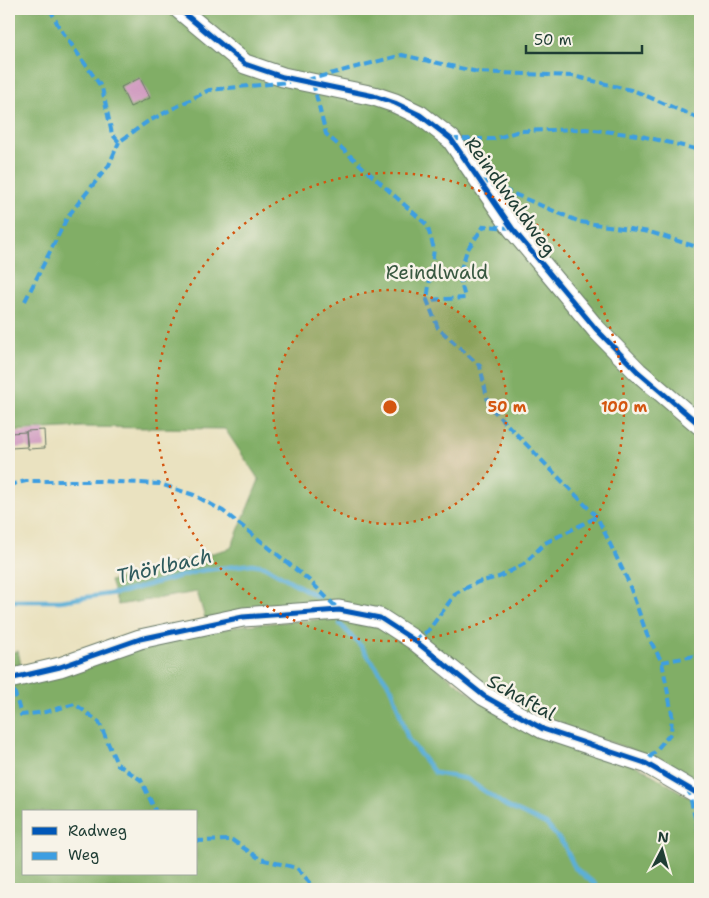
<svg xmlns="http://www.w3.org/2000/svg" width="709" height="898" font-family="'Shantell Sans',sans-serif">
<style>
.forest{fill:#81ae66;stroke:#50764d;fill-rule:evenodd}
.lines{fill:none;stroke-linecap:round;stroke-linejoin:round}
.stream{stroke:#5bafd7;stroke-width:4.5}
.building{fill:#d19ec1}
.street-casing{stroke:#667765;stroke-width:21}
.street{stroke:#fff;stroke-width:19}
.quiet{stroke:#3c9ee2;stroke-width:4;stroke-dasharray:8 4;stroke-linecap:butt}
.cycleway-casing{stroke:#f7f3e8;stroke-width:8}
.cycleway{stroke:#0057b8;stroke-width:5}
.ring{fill:none;stroke:#d45610;stroke-width:2.5;stroke-dasharray:2.5 5}
.labels{text-anchor:middle;stroke-width:5;stroke-linejoin:round;paint-order:stroke}
.street-label{font-size:19px;fill:#1f3d34;stroke:#f7f3e8}
.park-label{font-size:19px;fill:#395941;stroke:#f7f3e8}
.water-label{font-size:20px;font-style:italic;fill:#2e5a5d;stroke:#f7f3e8}
.centre{fill:#d45610;stroke:#f7f3e8;stroke-width:2.5}
.ring-label{font-size:15px;text-anchor:middle;font-weight:bold;fill:#d45610;stroke:#f7f3e8;stroke-width:5;stroke-linejoin:round;paint-order:stroke}
</style>
<rect width="100%" height="100%" fill="#f7f3e8"/>
<filter id="ink" filterUnits="userSpaceOnUse"><feTurbulence type="fractalNoise" baseFrequency=".02" numOctaves="2"/><feDisplacementMap in="SourceGraphic" scale="10" xChannelSelector="R" yChannelSelector="G"/><feConvolveMatrix kernelMatrix="1 2 1 2 8 2 1 2 1" color-interpolation-filters="sRGB"/></filter>
<filter id="wash" filterUnits="userSpaceOnUse"><feTurbulence type="fractalNoise" baseFrequency=".0096" numOctaves="4" result="noise"/><feDisplacementMap in="SourceGraphic" scale="20" xChannelSelector="R" yChannelSelector="G"/><feGaussianBlur stdDeviation="1.12" result="paint"/><feColorMatrix in="noise" values="0 0 0 0 0 0 0 0 0 0 0 0 0 0 0 0 0 1.4 0 .05"/><feComposite in="paint" operator="in"/></filter>
<g filter="url(#wash)">
<rect width="100%" height="100%" fill="#eae2c0"/>
<!-- forest -->
<path class="forest" d="M 9,9 L 700,9 L 700,785 L 654,757 L 546,721 L 489,690 L 376,609 L 205,618 L 197,592 L 118,605 L 110,581 L 231,548 L 259,480 L 225,429 L 82,427 L 9,431 Z
M 340,618 L 376,626 L 407,645 L 480,701 L 643,769 L 700,804 L 700,889 L 9,889 L 9,653 L 18,651 L 22,670 L 143,647 L 244,625 ZM 24,812 L 196,812 L 196,874 L 24,874 Z"/>
<g class="lines">
<!-- stream -->
<path class="stream" d="M 9,601 L 60,601 L 123,592 L 199,571 L 252,564 L 264,566 L 318,597
M 340,624 L 361,646 L 392,689 L 408,739 L 435,773 L 467,779 L 506,806 L 546,824 L 564,845 L 575,868 L 595,884"/>
</g>
<g id="blocks">
<!-- building -->
<path class="building" d="M 140,78 L 150,98 L 130,107 L 121,87 Z
M 44,430 L 45,448 L 28,449 L 26,431 Z
M 26,432 L 27,447 L 11,448 L 9,433 Z"/>
</g>
</g>
<g filter="url(#ink)">
<use href="#blocks" fill-opacity="0" stroke="#667765" stroke-width="1"/>
<g class="lines">
<!-- street casing -->
<g class="street-casing">
<path id="street" d="M 179,9 L 245,64 L 283,77 L 374,96 L 395,103 L 420,115 L 451,139 L 512,228 L 596,329 L 638,372 L 700,425
M 9,679 L 60,667 L 140,639 L 243,617 L 339,610 L 380,618 L 414,640 L 484,696 L 543,729 L 645,763 L 700,795"/>
</g>
<!-- street -->
<use href="#street" class="street"/>
<!-- quiet -->
<path class="quiet" d="M 50,9 L 59,27 L 102,88 L 112,134 L 119,142 L 147,122 L 209,90 L 289,82
M 307,80 L 402,55 L 478,72 L 573,76 L 635,91 L 700,119
M 313,83 L 326,134 L 427,225 L 434,249 L 427,300
M 451,139 L 494,139 L 519,131 L 586,129 L 637,135 L 700,150
M 481,180 L 580,222 L 650,232 L 700,248
M 512,228 L 484,226 L 467,250 L 459,275 L 465,298 L 427,300 L 438,328 L 480,366 L 489,406 L 597,517 L 628,581 L 647,635 L 662,662 L 672,714 L 671,733 L 645,763
M 25,301 L 68,216 L 109,165 L 119,142
M 9,485 L 26,481 L 98,481 L 160,484 L 194,495 L 223,511 L 262,542 L 310,581 L 339,610
M 414,640 L 428,631 L 456,593 L 478,582 L 499,577 L 524,564 L 545,543 L 597,517
M 662,662 L 700,655
M 11,679 L 21,715 L 45,712 L 75,704 L 99,722 L 117,764 L 141,780 L 156,812
M 688,788 L 700,839
M 196,841 L 232,840 L 260,859 L 297,868 L 316,889
M 696,889 L 700,862"/>
<!-- cycleway casing -->
<g class="cycleway-casing">
<path id="cycleway" d="M 179,9 L 245,64 L 283,77 L 374,96 L 395,103 L 420,115 L 451,139 L 512,228 L 596,329 L 638,372 L 700,425
M 9,679 L 60,667 L 140,639 L 243,617 L 339,610 L 380,618 L 414,640 L 484,696 L 543,729 L 645,763 L 700,795"/>
</g>
<!-- cycleway -->
<use href="#cycleway" class="cycleway"/>
</g>
</g>
<!-- distance rings -->
<circle cx="390" cy="407" r="117" fill="#d45610" fill-opacity=".12"/>
<g class="ring">
<circle cx="390" cy="407" r="117"/>
<circle cx="390" cy="407" r="234"/>
</g>
<g class="labels">
<!-- street labels -->
<g class="street-label">
<text transform="translate(511 196) rotate(54)" y="7">Reindlwaldweg</text>
<text transform="translate(522 697) rotate(29)" y="7">Schaftal</text>
</g>
<!-- park labels -->
<g class="park-label">
<text x="437" y="279">Reindlwald</text>
</g>
<!-- water labels -->
<g class="water-label">
<text transform="translate(164 566) rotate(-13)" y="7">Thörlbach</text>
</g>
</g>
<circle cx="390" cy="407" r="8" class="centre"/>
<g class="ring-label">
<text x="507" y="412">50 m</text>
<text x="624" y="412">100 m</text>
</g>
<!-- margin -->
<rect width="709" height="898" fill="none" stroke="#f7f3e8" stroke-width="30"/>
<!-- legend -->
<rect x="22" y="810" width="175" height="65" fill="#f7f3e8" stroke="#a1aaa0"/>
<rect x="32" y="827" width="25" height="8" fill="#0057b8" stroke="#a1aaa0"/>
<text x="68" y="836" font-size="15" fill="#1f3d34">Radweg</text>
<rect x="32" y="852" width="25" height="8" fill="#3c9ee2" stroke="#a1aaa0"/>
<text x="68" y="860" font-size="15" fill="#1f3d34">Weg</text>
<!-- north arrow -->
<g transform="translate(662 850) rotate(6)" stroke="#f7f3e8" stroke-width="4" paint-order="stroke">
<path d="M0-4L9 19L0 12L-9 19Z" fill="#1f3d34"/>
<text y="-8" font-size="14" font-weight="bold" text-anchor="middle" fill="#1f3d34">N</text>
</g>
<!-- scale -->
<path d="M526 45v8h116v-8" fill="none" stroke="#1f3d34" stroke-width="2.5"/>
<text x="534" y="45" font-size="15" fill="#1f3d34" stroke="#f7f3e8" stroke-width="4" paint-order="stroke">50 m</text>
</svg>
